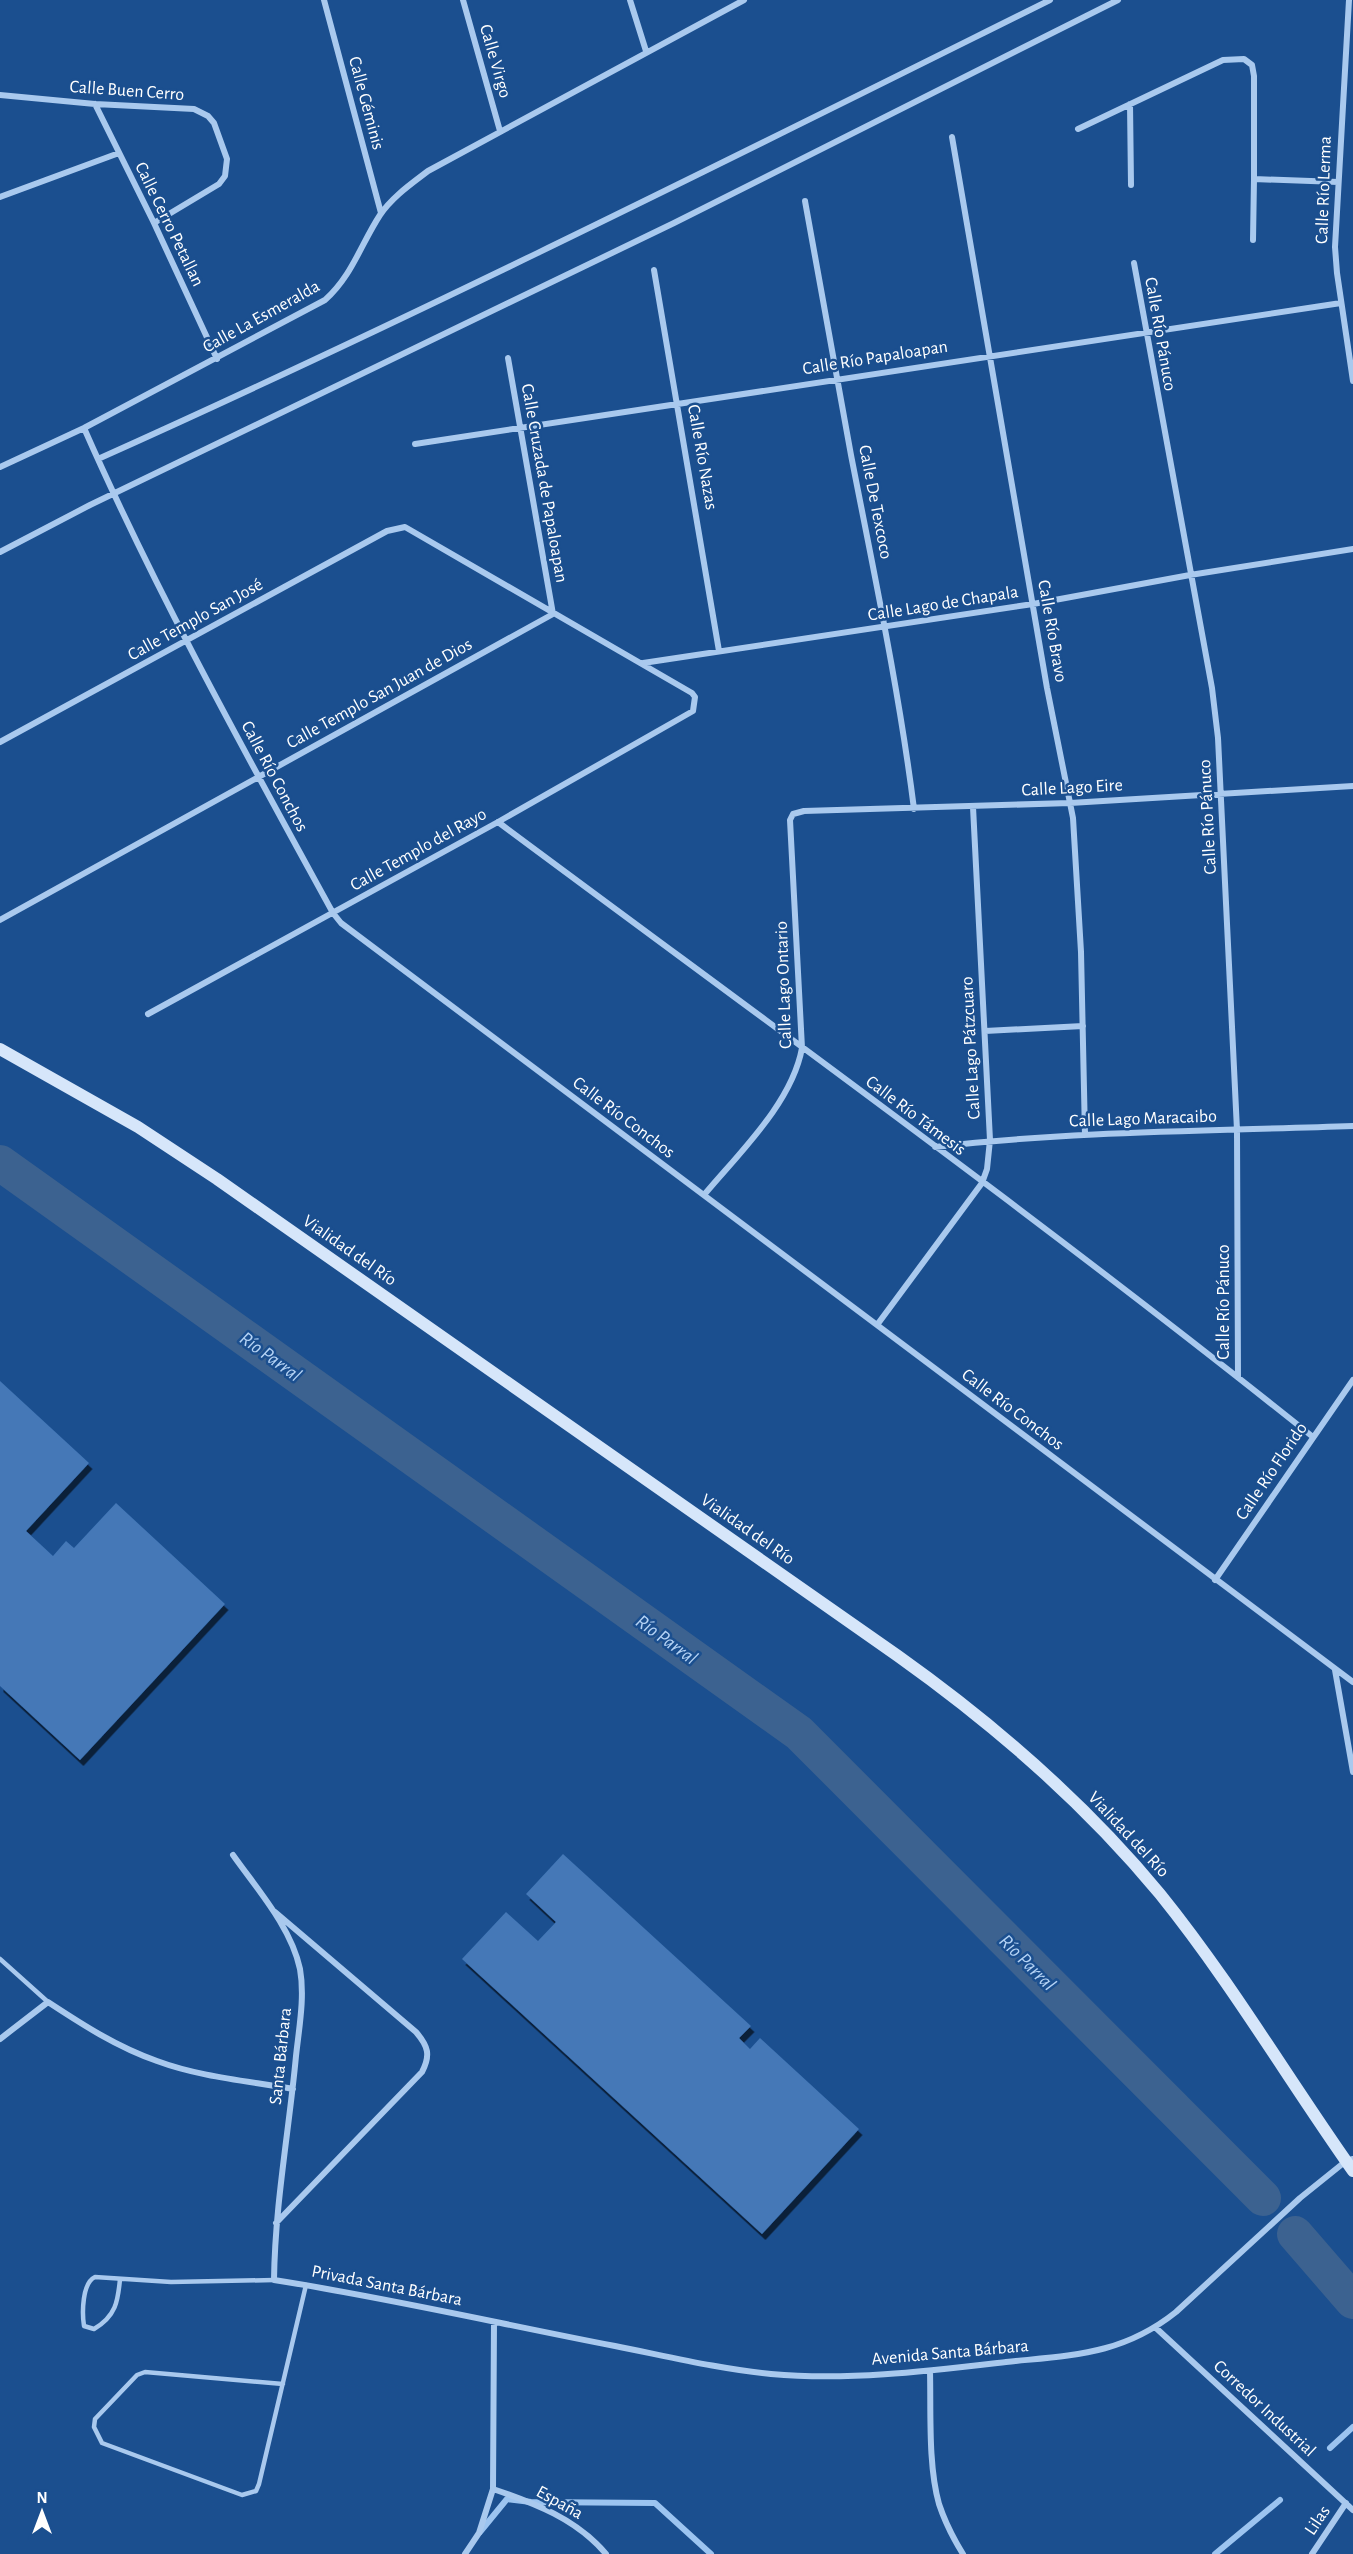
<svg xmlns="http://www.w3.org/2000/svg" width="1353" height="2554" font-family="'Alegreya Sans',sans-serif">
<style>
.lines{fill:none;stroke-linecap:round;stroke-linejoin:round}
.stream{stroke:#9cc4f0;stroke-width:6}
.river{stroke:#3c6290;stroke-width:36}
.building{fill:#4478b7;filter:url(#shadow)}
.service{stroke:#a9c9ee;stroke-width:4.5}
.minor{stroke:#a9c9ee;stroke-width:6}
.secondary{stroke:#d6e6fa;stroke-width:12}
.labels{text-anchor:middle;stroke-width:5;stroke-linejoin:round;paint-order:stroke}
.street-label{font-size:18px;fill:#fff;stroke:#1b4f8f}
.water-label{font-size:20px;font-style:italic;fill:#b5d3f5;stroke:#1b4f8f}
</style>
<defs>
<filter id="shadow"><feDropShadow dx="3.5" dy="6" stdDeviation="0" flood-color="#0009"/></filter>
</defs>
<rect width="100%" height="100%" fill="#1b4f8f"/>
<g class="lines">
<!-- stream -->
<path class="stream" d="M 1330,2448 L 1353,2427
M 480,2532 L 507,2499 L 531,2502 L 655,2503 L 711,2554
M 1215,2554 L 1280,2500"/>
<!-- river -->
<path class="river" d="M 0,1163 L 799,1733 L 1263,2198
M 1295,2234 L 1353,2301"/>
</g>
<!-- building -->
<path class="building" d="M 0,1381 L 89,1463 L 26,1531 L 53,1556 L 66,1541 L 74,1548 L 116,1503 L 225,1604 L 80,1760 L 0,1686 Z
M 563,1854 L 751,2026 L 739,2038 L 750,2049 L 760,2038 L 859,2129 L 762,2234 L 462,1959 L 506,1912 L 538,1941 L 556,1922 L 526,1894 Z"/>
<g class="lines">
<!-- service -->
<path class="service" d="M 0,1959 L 48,2002
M 120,2279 C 118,2301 116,2316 94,2329 L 84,2326 C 82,2313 82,2283 95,2277 L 171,2282 L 274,2280
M 283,2384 L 145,2372 L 137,2375 L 95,2419 L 94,2427 L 102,2443 L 242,2495 L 256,2491 L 259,2484 L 306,2285"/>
<!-- minor -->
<path class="minor" d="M 324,0 L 381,213
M 463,0 L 500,131
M 630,0 L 646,51
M 1349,0 L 1335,247 L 1337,273 L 1353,381
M 0,95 L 95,104 L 194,109 L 208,116 L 214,123 L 227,159 L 225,176 L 219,184 L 154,223
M 95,104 L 154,223 L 217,359
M 1130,104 L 1131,185
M 1078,129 L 1223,60 L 1244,59 L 1252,65 L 1254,76 L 1254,179
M 952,137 L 1047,688 L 1073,818 L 1081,952 L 1085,1135
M 0,197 L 119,153
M 805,201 C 820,286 835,371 851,455 C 874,573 899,690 914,809
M 1253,240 L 1254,179 L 1338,182
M 1134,263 L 1212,688 L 1218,738 L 1237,1130 L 1238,1377
M 654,270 L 719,651
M 84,428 C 157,594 246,754 333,913 L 341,923 L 1353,1682
M 415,444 L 1341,303
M 98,459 C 419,315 734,157 1050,0
M 0,467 L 84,428 L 325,300 C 352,276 361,244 380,215 C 392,197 411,184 428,171 L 744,0
M 0,552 L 90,505 L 674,223 L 1118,0
M 643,663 L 1033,604 L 1190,575 L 1353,549
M 0,742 L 387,531 L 405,527 L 692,693 L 695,697 L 693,711 L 498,822 L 148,1014
M 498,822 C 771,1025 1047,1224 1313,1437
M 0,920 L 553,614 L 508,358
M 985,1031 L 1083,1026
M 935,1147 C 1074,1131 1214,1131 1353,1126
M 704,1195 C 739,1153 792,1103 802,1048 L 790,820 L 793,814 L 804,811 L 1070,803 L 1353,786
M 877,1325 L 982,1183 L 987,1169 L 990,1140 L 973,807
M 1215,1580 L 1353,1380
M 1335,1670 L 1353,1772
M 233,1855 C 257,1889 291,1927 300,1969 C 305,1997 299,2028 296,2056 C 289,2131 275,2204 274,2280 C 389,2298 501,2324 615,2346 C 666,2356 719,2369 771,2374 C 849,2381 929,2371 1006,2362 C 1073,2355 1122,2355 1176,2312 L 1300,2198 L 1346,2161 L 1353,2159
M 275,1912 L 416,2032 C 428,2046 431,2055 422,2072 L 276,2223
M 0,2039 L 48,2002 C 83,2025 117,2047 157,2061 C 200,2077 248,2081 293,2089
M 1156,2328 L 1353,2510
M 930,2371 C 931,2412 928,2465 939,2504 C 945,2522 953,2538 963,2554
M 493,2489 C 534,2503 577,2519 606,2554
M 465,2554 L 479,2533 L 493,2489 L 494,2322
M 1312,2554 L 1346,2503"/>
<!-- secondary -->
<path class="secondary" d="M 0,1049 L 138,1127 L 217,1179 L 898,1656 C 995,1725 1084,1802 1160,1894 C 1231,1982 1288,2079 1353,2171"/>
</g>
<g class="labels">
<!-- street labels -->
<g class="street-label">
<text transform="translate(496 61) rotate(74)" y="6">Calle Virgo</text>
<text transform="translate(127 90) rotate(4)" y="6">Calle Buen Cerro</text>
<text transform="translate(367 103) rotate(75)" y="6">Calle Géminis</text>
<text transform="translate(1323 190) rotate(-88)" y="6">Calle Río Lerma</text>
<text transform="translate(170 224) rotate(64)" y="6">Calle Cerro Petallan</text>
<text transform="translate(261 316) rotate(-29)" y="6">Calle La Esmeralda</text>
<text transform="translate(1161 334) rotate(80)" y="6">Calle Río Pánuco</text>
<text transform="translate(875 357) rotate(-9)" y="6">Calle Río Papaloapan</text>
<text transform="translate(703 457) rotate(80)" y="6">Calle Río Nazas</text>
<text transform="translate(545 483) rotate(80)" y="6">Calle Cruzada de Papaloapan</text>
<text transform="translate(876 502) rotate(79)" y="6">Calle De Texcoco</text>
<text transform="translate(943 603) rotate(-9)" y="6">Calle Lago de Chapala</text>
<text transform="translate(195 619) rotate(-29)" y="6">Calle Templo San José</text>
<text transform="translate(1053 631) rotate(80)" y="6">Calle Río Bravo</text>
<text transform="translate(379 693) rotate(-29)" y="6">Calle Templo San Juan de Dios</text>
<text transform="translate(275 776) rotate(62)" y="6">Calle Río Conchos</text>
<text transform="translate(1072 787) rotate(-3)" y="6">Calle Lago Eire</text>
<text transform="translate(1207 817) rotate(-93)" y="6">Calle Río Pánuco</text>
<text transform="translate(418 849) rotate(-29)" y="6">Calle Templo del Rayo</text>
<text transform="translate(783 985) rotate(-92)" y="6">Calle Lago Ontario</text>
<text transform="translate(970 1048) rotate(-93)" y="6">Calle Lago Pátzcuaro</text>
<text transform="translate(916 1115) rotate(37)" y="6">Calle Río Támesis</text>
<text transform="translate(624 1117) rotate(37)" y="6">Calle Río Conchos</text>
<text transform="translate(1143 1118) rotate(-2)" y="6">Calle Lago Maracaibo</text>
<text transform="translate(350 1250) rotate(35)" y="6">Vialidad del Río</text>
<text transform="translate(1223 1302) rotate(-90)" y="6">Calle Río Pánuco</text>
<text transform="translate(1013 1409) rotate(37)" y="6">Calle Río Conchos</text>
<text transform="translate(1271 1471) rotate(-56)" y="6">Calle Río Florido</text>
<text transform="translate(748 1529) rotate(35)" y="6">Vialidad del Río</text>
<text transform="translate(1129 1834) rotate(47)" y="6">Vialidad del Río</text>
<text transform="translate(280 2056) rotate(-84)" y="6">Santa Bárbara</text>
<text transform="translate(387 2285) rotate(11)" y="6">Privada Santa Bárbara</text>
<text transform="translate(950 2352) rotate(-5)" y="6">Avenida Santa Bárbara</text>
<text transform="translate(1265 2408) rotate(43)" y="6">Corredor Industrial</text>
<text transform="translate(560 2502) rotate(29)" y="6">España</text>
<text transform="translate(1317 2520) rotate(-56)" y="6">Lilas</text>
</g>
<!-- water labels -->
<g class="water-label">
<text transform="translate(271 1356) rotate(36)" y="7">Río Parral</text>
<text transform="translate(667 1639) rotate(36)" y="7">Río Parral</text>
<text transform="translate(1028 1962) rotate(45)" y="7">Río Parral</text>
</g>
</g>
<!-- north arrow -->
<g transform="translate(42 2512)" stroke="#1b4f8f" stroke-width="4.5" paint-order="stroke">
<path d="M0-4.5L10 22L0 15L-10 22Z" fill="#ffffff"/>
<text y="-9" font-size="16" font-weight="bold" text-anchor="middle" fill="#ffffff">N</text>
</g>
</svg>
